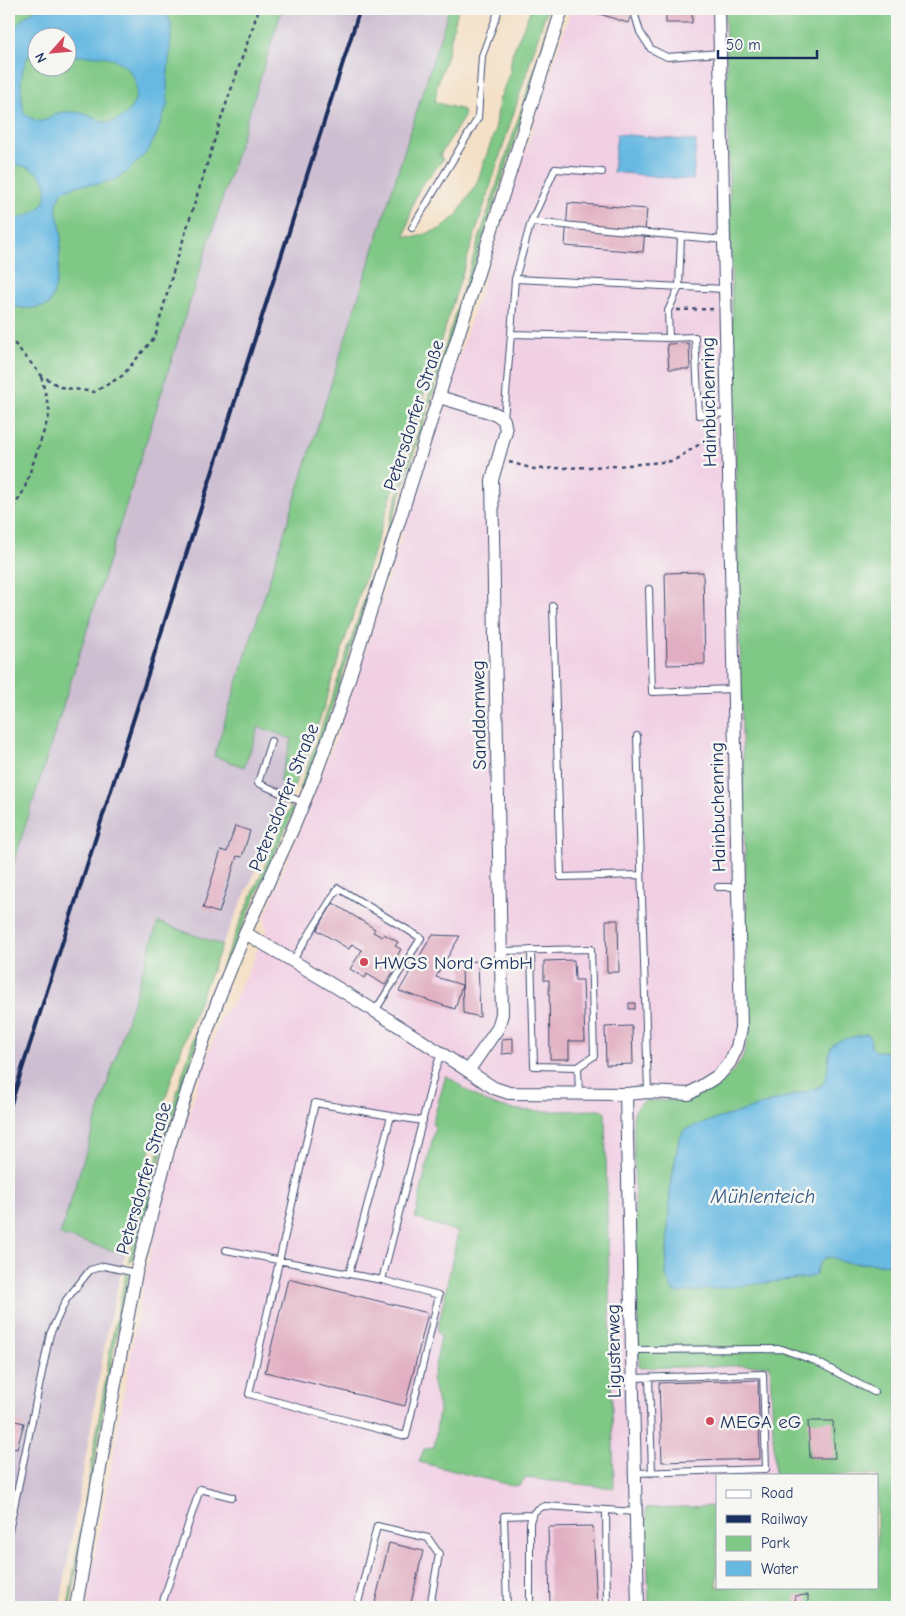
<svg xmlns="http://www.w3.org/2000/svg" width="906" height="1616" font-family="'Comic Neue',sans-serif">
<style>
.built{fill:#f1d0e4}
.industrial{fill:#cebed1}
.green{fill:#7fc885;stroke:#4d7c72;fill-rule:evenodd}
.water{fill:#67b9e2;stroke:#4174a0;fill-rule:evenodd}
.building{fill:#e1aec1}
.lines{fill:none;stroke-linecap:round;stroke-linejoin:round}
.lane-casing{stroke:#3c4a6e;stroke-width:8}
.street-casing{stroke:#3c4a6e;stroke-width:14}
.path{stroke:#3c4a6e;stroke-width:2.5;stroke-dasharray:4 4;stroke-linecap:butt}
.lane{stroke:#fff;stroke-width:6}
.street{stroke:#fff;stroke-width:12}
.rail{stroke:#1b2f5e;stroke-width:4}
.poi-dot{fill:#d1495b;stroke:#f6f6f2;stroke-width:2}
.labels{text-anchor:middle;stroke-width:5;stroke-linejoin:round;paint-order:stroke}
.street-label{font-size:19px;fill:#1b2f5e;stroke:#f6f6f2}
.poi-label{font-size:19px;fill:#1b2f5e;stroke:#f6f6f2;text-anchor:start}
.water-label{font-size:20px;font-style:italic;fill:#325886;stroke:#f6f6f2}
</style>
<rect width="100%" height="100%" fill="#f6f6f2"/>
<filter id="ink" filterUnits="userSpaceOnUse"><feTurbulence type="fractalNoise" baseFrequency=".02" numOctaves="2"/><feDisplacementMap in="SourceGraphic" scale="10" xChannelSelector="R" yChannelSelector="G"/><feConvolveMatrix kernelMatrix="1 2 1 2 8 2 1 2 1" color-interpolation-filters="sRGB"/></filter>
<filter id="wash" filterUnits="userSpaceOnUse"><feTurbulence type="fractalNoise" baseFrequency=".0096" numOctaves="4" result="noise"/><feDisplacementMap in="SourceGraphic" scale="20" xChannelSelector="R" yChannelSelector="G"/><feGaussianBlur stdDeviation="1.12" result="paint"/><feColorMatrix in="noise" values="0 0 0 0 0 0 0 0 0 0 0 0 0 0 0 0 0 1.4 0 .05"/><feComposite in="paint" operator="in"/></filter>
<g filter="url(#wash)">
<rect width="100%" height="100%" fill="#f4e0c6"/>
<!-- built -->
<path class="built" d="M 571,9 L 725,9 L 749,1034 L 744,1055 L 733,1070 L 722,1082 L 708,1091 L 633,1118 L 639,1368 L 770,1364 L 775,1475 L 717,1475 L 717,1506 L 646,1508 L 649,1607 L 86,1607 L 145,1275 L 160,1209 L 197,1087 L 221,1017 L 233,1003 L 267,930 L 264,919 L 341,725 Z"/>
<!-- industrial -->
<path class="industrial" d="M 282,9 L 449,9 L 214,755 L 244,767 L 259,727 L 292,739 L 279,781 L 288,789 L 293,789 L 222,945 L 158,922 L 60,1235 L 125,1254 L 107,1332 L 60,1607 L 9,1607 L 9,878 Z"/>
<!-- green -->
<path class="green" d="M 9,9 L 282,9 L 9,878 ZM 38,38 L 68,38 L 68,68 L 38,68 Z
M 449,9 L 458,9 L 448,51 L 437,86 L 435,102 L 463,110 L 464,117 L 440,155 L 443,160 L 420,187 L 413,203 L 405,236 L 416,237 L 440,229 L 456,216 L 476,185 L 495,131 L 499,101 L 510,71 L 512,54 L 531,9 L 547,9 L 317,728 L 293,789 L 288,789 L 279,781 L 292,739 L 259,727 L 244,767 L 214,756 Z
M 554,9 L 557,9 L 324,732 L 304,787 L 299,790 C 353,643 398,492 446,343 C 481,231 518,120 554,9 Z
M 725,9 L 897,9 L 897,1030 L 886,1052 L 875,1051 L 871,1047 L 870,1036 L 831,1047 C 829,1059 830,1081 819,1087 L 761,1105 L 679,1139 L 670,1190 L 666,1274 L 815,1275 L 819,1263 L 825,1258 L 835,1257 L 842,1262 L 897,1265 L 897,1607 L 649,1607 L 646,1508 L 717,1506 L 717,1587 L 877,1587 L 877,1475 L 775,1475 L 770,1365 L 639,1368 L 633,1118 C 634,1110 637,1106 644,1101 C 659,1100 676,1101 691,1097 C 713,1092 736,1075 744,1053 C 746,1047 747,1040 749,1034 Z
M 291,806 L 293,812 L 222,973 L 201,1031 L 168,1131 L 132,1261 L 128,1263 L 141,1210 L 195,1034 L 229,948 Z
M 158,922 L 222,945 C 211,974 198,1002 188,1030 C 162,1103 141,1179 125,1254 L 60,1235 Z
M 446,1075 C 460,1085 475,1098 492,1104 C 519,1115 570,1110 601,1110 L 605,1112 L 614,1488 L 525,1478 L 520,1485 L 513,1486 L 419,1462 L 424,1449 L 434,1448 L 439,1408 L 432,1380 L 441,1337 L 437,1332 L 458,1232 L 415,1218 L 435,1127 L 432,1124 Z
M 126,1273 L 129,1276 L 116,1336 L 70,1607 L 68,1607 L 113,1333 Z"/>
<!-- water -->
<path class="water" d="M 37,9 L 155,9 L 168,16 L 172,26 L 167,83 L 168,103 L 156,136 L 148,151 L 127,172 L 114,180 L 99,184 L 80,185 L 63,191 C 51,211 59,213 61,232 C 62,238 60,245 60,252 C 59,271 57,287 49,305 C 35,308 22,311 9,304 L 9,218 C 56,220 62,166 9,164 L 9,35 L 23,18 ZM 38,38 L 68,38 L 68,55 C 82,58 100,53 113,59 C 137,68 145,95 126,114 C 122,118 118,120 113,122 C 100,125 93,115 81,113 C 76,112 70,112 66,112 C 46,112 47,132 24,113 C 21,95 18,72 29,55 L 37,54 Z
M 617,134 L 696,141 L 693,180 L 613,172 Z
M 897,1030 L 897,1265 L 842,1262 C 826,1252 820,1258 815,1275 L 808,1278 L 679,1293 L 673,1291 L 666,1275 L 670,1190 L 679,1139 L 685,1129 L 819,1087 C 833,1079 824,1051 834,1044 C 842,1038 856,1037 866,1034 L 870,1036 L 871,1047 L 875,1051 L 886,1052 Z"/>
<g id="blocks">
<!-- building -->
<path class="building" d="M 598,9 L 633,9 L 628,23 L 597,13 Z
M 666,9 L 692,9 L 692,23 L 666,23 Z
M 568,203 L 647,209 L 643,252 L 565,246 Z
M 689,343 L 690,369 L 669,369 L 667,344 Z
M 703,572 L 705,664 L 667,665 L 665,573 Z
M 235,826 L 250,831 L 242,857 L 237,856 L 219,913 L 203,908 L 221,850 L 227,852 Z
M 333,903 L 375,929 L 373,932 L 382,937 L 384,934 L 398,942 L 395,946 L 401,949 L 393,964 L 397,966 L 385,985 L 367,974 L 365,978 L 350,969 L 362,950 L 352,944 L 349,949 L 317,930 Z
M 606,920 L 618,920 L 619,972 L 607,972 Z
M 432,935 L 460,936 L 436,977 L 462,985 L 455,1009 L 399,991 Z
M 574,960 L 575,980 L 583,980 L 585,1041 L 569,1041 L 569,1059 L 550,1059 L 549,980 L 544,980 L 544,961 Z
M 478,961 L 480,1017 L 463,1013 L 462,962 Z
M 629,1003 L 635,1003 L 635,1009 L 629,1009 Z
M 632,1026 L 633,1064 L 606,1065 L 605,1027 Z
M 513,1038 L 513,1053 L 502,1054 L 502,1039 Z
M 288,1279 L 428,1313 L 405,1406 L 265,1372 Z
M 758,1380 L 760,1459 L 662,1462 L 659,1383 Z
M 11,1420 L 24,1423 L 17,1449 L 9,1447 L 9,1427 Z
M 808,1421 L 833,1421 L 835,1458 L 810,1458 Z
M 593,1526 L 597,1607 L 550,1607 L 548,1527 Z
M 389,1543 L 423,1551 L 410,1607 L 374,1607 Z
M 808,1595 L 808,1607 L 796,1607 L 795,1596 Z"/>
</g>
</g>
<g filter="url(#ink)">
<use href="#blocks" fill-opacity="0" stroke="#3c4a6e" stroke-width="1"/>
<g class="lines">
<!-- lane casing -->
<g class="lane-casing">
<path id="lane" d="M 637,9 L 635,15 L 640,32 L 651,49 L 667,57 L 720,53
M 602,172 L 555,169 L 531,222 L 515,279 L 725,289
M 531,222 L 724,240
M 412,228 L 478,118 L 482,56 L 499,9
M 681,236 L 679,287 L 668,311 L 669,338 L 695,337 L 699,415 L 728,413
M 515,279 L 511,334 L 669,338
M 504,419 L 511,334
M 649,589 L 652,692 L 733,689
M 553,606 L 561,877 L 641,875
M 637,736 L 648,1092
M 271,741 L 258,783 L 304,803
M 718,887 L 738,887
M 531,950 L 534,1066 L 578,1067
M 500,951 L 591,949 L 594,1056 L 578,1067 L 579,1094
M 293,960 L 338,888 L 421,938 L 375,1011
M 391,1116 L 315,1103 L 249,1394 L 363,1425 L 406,1436 L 439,1295 L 382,1280 L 435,1071 L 441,1053
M 226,1250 L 349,1274
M 382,1280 L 349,1274 L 391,1116 L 423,1121
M 632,1350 L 782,1349 L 815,1361 L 874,1392
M 633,1378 L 763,1374 L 766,1469 L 635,1473
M 649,1378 L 652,1473
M 606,1510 L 607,1607
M 9,1531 L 50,1334 L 66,1300 L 90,1270 L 104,1266 L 136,1273
M 161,1607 L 200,1489 L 232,1497
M 357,1607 L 377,1526 L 428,1538 L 439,1554 L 430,1607
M 507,1607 L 504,1516 L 532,1515
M 530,1607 L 530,1523 C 532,1513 535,1509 545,1506 L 636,1512"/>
</g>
<!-- street casing -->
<g class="street-casing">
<path id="street" d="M 439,397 L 496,414 L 504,420 L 506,431 L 492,480 L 502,1014 L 498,1028 L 468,1071
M 245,933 C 330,982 413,1034 494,1088 L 509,1093 L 626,1094 L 648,1092 L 689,1094 L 719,1075 L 730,1062 L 737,1047 L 741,1028 L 719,9
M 626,1094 L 638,1607
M 76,1607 L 111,1405 L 136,1273 L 169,1147 L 204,1039 L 220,995 L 245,933 L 294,826 L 316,773 L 340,707 L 562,9"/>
</g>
<!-- path -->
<path class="path" d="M 677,310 L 714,309
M 9,337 L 41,375 L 60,387 L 94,392 L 122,376 L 155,337 L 174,269 L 223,113 L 259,9
M 509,462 L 534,469 L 617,466 L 673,461 L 703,442 L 715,431
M 9,515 L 24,490 L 50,413 L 41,376
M 134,1226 L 144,1188"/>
<!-- lane -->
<use href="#lane" class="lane"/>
<!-- street -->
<use href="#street" class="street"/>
<!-- rail -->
<path class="rail" d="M 9,1110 L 360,9"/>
</g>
</g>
<!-- markers -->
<g class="poi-dot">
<circle cx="364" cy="962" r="5"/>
<circle cx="710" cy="1421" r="5"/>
</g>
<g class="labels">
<!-- street labels -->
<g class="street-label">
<text transform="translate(708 402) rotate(-91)" y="7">Hainbuchenring</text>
<text transform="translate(413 415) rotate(-72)" y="7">Petersdorfer Straße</text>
<text transform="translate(478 715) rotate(-91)" y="7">Sanddornweg</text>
<text transform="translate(283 797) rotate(-68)" y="7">Petersdorfer Straße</text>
<text transform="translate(717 807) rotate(-91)" y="7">Hainbuchenring</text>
<text transform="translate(143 1178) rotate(-74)" y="7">Petersdorfer Straße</text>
<text transform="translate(613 1351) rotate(-91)" y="7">Ligusterweg</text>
</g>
<!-- poi labels -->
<g class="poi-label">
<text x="374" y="969">HWGS Nord GmbH</text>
<text x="720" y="1428">MEGA eG</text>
</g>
<!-- water labels -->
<g class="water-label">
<text x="763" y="1203">Mühlenteich</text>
</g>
</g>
<!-- margin -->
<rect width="906" height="1616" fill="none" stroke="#f6f6f2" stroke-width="30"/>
<!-- legend -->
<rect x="716" y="1474" width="162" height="115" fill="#f6f6f2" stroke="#9ea6b7"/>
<rect x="726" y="1490" width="25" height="8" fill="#ffffff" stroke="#9ea6b7"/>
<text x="761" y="1498" font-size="15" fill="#1b2f5e">Road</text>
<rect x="726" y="1515" width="25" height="8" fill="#1b2f5e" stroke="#9ea6b7"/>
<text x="761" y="1524" font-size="15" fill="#1b2f5e">Railway</text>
<rect x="726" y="1536" width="25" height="15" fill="#7fc885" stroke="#9ea6b7"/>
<text x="761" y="1548" font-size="15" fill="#1b2f5e">Park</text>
<rect x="726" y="1561" width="25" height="15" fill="#67b9e2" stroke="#9ea6b7"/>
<text x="761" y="1574" font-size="15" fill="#1b2f5e">Water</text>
<!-- north arrow -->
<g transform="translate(52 52) rotate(243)"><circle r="24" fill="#f6f6f2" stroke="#9ea6b7"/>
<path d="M0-4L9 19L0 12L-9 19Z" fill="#d1495b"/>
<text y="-8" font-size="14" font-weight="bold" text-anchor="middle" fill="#1b2f5e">N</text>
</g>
<!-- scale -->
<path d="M718 50v8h99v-8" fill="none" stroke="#1b2f5e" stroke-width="2.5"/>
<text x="726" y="50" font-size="15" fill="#1b2f5e" stroke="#f6f6f2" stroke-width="4" paint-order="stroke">50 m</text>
</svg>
